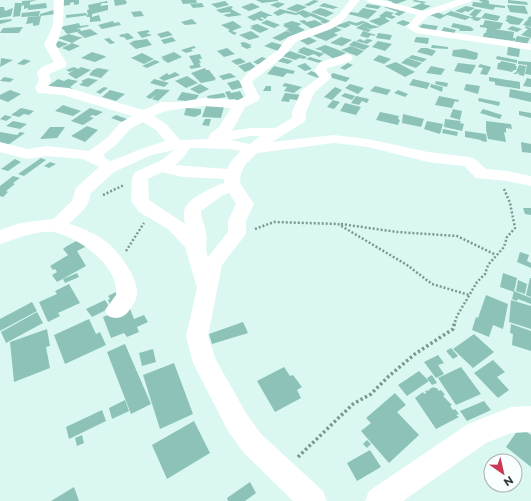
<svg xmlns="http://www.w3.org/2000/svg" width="531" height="501" font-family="Montserrat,sans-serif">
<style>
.building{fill:#8cc2b7}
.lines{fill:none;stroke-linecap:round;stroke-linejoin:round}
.path-far1{stroke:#80948f;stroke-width:2.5;stroke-dasharray:2 2;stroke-linecap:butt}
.path{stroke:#80948f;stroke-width:3.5;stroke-dasharray:2.5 2.5;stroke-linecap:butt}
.street{fill:#fff;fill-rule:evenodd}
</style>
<rect width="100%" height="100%" fill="#daf8f1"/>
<!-- building -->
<path class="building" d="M 37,0 L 30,2 L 30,5 L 46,3 L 47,8 L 28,10 L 28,8 L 24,9 L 24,5 L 22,6 L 22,1 Z
M 62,0 L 79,0 L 79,4 L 74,5 L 74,2 L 70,3 L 70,5 L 61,6 Z
M 114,0 L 125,0 L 127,2 L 126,4 L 115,6 Z
M 181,0 L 196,0 L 197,3 L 183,4 Z
M 256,0 L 278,0 L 278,1 L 262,3 Z
M 314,0 L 319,1 L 309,6 L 304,5 Z
M 387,0 L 407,0 L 394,5 L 390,4 L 393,2 Z
M 415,0 L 426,2 L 423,4 L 431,6 L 421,11 L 410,8 L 422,3 L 412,1 Z
M 479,0 L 487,0 L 489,1 L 489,4 L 505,6 L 505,8 L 495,7 L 493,10 L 472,6 L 473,2 L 483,3 Z
M 508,0 L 527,2 L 528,5 L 508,3 Z
M 107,1 L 108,3 L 102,3 L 100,6 L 108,5 L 108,10 L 92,14 L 92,17 L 99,15 L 101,21 L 90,22 L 90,17 L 87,17 L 86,15 L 88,15 L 87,10 L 90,9 L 89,9 L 88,5 Z
M 225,1 L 229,5 L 217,8 L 211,4 Z
M 278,2 L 285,4 L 278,8 L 270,5 Z
M 15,3 L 22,3 L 20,16 L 13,17 Z
M 202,3 L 204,7 L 193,8 L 190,4 Z
M 252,3 L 260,7 L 249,11 L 241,7 Z
M 324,3 L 337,7 L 339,7 L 333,9 L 319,6 Z
M 297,4 L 307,7 L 297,12 L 286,9 Z
M 367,4 L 381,6 L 378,9 L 365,7 Z
M 507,5 L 525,6 L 528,14 L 510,12 Z
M 231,6 L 233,7 L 231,9 L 242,15 L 228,17 L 223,15 L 231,13 L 230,12 L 221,13 L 216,10 Z
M 385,6 L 407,11 L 399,16 L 394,14 L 398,12 L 384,7 Z
M 466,6 L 475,8 L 468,12 L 465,11 L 462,13 L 455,11 Z
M 0,7 L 4,7 L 5,11 L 13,8 L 11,16 L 0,18 Z
M 320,8 L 324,9 L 334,13 L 326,17 L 311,12 Z
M 363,8 L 377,11 L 368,19 L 348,14 L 351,12 L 358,13 Z
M 280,9 L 296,13 L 303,10 L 311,13 L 306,15 L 312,13 L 330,21 L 325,24 L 320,22 L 322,21 L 311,16 L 305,18 L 299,14 L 296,15 L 285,13 L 278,16 L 273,13 Z
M 475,9 L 482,10 L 475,17 L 482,18 L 478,21 L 472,20 L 474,19 L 470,18 L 473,16 L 469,15 Z
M 54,10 L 56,14 L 40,16 L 40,14 Z
M 40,11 L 39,16 L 21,17 L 22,13 Z
M 141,11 L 144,16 L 134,17 L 131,12 Z
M 261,11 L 273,16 L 268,16 L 265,19 L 262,17 L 260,18 L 264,20 L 261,21 L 257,19 L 254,21 L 247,17 Z
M 386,11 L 394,13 L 391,15 L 396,17 L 392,19 L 386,17 L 385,18 L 390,21 L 380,26 L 369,21 L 381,17 L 379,16 Z
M 451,11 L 471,17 L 465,20 L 451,16 L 447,15 L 440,19 L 430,15 L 437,12 L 444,15 Z
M 86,13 L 87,15 L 82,16 L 66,18 L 66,15 Z
M 485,13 L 500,16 L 500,17 L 497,21 L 481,18 Z
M 508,15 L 519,18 L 524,19 L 519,25 L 510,24 L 505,20 L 508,19 L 506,18 Z
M 41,16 L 39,25 L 33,26 L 33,23 L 26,24 L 28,17 Z
M 530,16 L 531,17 L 531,27 L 523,25 L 526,21 L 529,19 L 527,19 Z
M 12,19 L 11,21 L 0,24 L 0,20 Z
M 192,19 L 197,24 L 185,25 L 181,22 Z
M 267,20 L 280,25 L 274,28 L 261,23 Z
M 304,20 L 307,22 L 315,20 L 324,25 L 312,29 L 299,21 Z
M 403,20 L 411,23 L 404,26 L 396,23 Z
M 485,20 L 503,23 L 500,29 L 494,29 L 514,32 L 513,38 L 515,38 L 515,40 L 513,41 L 483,37 L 484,33 L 486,33 L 487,28 L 480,27 L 480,25 L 483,25 Z
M 113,21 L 114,23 L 119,22 L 121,25 L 102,29 L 98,25 Z
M 233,21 L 242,27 L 232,31 L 237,33 L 234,35 L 228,31 L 230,30 L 221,25 Z
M 292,21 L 302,24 L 298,26 L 305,30 L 280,41 L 272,38 L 286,31 L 292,33 L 286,30 L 289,29 L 283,26 L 285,25 L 283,24 Z
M 349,21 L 356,23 L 362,21 L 366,22 L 357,26 L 347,23 L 351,25 L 345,28 L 335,26 Z
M 366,22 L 372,25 L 380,27 L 370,29 L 362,26 L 371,30 L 368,32 L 356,28 Z
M 79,23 L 80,26 L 88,25 L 89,26 L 76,29 L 80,29 L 81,31 L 67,34 L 63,29 L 61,29 L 60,27 Z
M 453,23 L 472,27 L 471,28 L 474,29 L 472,31 L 459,31 L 460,29 L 451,27 Z
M 257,24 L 269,29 L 260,33 L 250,28 L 253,27 L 250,26 Z
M 423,24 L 438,26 L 435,32 L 417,28 Z
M 332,25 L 342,30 L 334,33 L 338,35 L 326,41 L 311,35 Z
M 512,26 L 522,29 L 517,32 L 507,29 Z
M 526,26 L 531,28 L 531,38 L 521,35 L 528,29 L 525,28 Z
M 23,27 L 19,33 L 0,33 L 3,28 Z
M 444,27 L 456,30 L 453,35 L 440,33 Z
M 90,29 L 98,34 L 85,38 L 77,32 Z
M 148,30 L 150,32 L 146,33 L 152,35 L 142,38 L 137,32 Z
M 168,31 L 173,35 L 161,38 L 157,34 Z
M 251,31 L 260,37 L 249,40 L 239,35 Z
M 363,31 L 376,35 L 374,36 L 371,35 L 368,38 L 360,36 Z
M 128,33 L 134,38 L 127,40 L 124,37 L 121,37 L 119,35 Z
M 378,33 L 392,35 L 390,40 L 376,38 Z
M 69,34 L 79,37 L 83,37 L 72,43 L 58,38 Z
M 305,35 L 317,41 L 308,45 L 297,39 Z
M 517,36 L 530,38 L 527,44 L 514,42 Z
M 172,37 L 176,41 L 164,44 L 161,40 Z
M 341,37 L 352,40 L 342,46 L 330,43 Z
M 416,37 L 429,38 L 428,44 L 414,42 Z
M 109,38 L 115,43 L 110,44 L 104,39 Z
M 147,39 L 152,45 L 136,49 L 129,43 L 133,42 L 132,41 Z
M 360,39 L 364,41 L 367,39 L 373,40 L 367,44 L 356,41 Z
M 59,41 L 68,44 L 59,48 L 51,46 Z
M 354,41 L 363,44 L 370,46 L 364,50 L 349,45 Z
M 378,41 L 392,44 L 385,51 L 372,47 Z
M 244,42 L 252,45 L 249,46 L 252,47 L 247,49 L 241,46 L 242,45 L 240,43 Z
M 272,42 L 285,46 L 278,51 L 264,46 Z
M 72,43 L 80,46 L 69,51 L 62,48 Z
M 325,45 L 336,49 L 346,53 L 334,59 L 326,54 L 331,51 L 326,54 L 321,52 L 323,51 L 315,49 Z
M 432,45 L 448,47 L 448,49 L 431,48 Z
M 194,46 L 196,48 L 191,49 L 193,51 L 186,53 L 181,50 Z
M 351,46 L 364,51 L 357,56 L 341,50 Z
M 304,47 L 324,54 L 319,57 L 314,54 L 308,56 L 297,52 L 300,51 L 298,50 Z
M 508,47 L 520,49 L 519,57 L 507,55 Z
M 227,48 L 235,54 L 224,57 L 217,51 Z
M 421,48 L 427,48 L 436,51 L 432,56 L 417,52 Z
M 464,49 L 478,53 L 477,59 L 475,59 L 475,60 L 452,56 L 453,50 Z
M 290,51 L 307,57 L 304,59 L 300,58 L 295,60 L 282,56 Z
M 92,52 L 105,56 L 106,57 L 95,62 L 81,58 Z
M 174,52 L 182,57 L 168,63 L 162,59 L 164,59 L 161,57 Z
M 142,53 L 154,59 L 144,64 L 131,58 Z
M 200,54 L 202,59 L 199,59 L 201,63 L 199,63 L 201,67 L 191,69 L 189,66 L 194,65 L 189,56 Z
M 379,55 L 391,59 L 384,64 L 373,60 Z
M 412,55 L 427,59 L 423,62 L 408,58 Z
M 497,56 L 517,60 L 517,63 L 496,59 Z
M 262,57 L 270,60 L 261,66 L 253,62 Z
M 281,57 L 293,61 L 288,64 L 277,61 Z
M 310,57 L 326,62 L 323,64 L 306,59 Z
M 1,58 L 13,60 L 0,67 Z
M 240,58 L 246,62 L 237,65 L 231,61 Z
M 407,58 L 422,63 L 416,68 L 401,63 Z
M 24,59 L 31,61 L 24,65 L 17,64 Z
M 155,60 L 160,62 L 147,68 L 142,66 Z
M 501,61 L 516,64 L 515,66 L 517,66 L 516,70 L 514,70 L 512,72 L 497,69 L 498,63 L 500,63 Z
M 518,61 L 531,62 L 531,75 L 525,74 L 527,65 L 518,64 Z
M 250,62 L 257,68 L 245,72 L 238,66 Z
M 396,62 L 415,72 L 405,77 L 385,66 Z
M 305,63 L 312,69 L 305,71 L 297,66 Z
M 348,63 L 353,65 L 345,70 L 340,68 Z
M 458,63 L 476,65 L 471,74 L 454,71 Z
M 480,64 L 491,67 L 487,75 L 480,74 L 483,68 L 478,67 Z
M 519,65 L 526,66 L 524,76 L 519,75 L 518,72 L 517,74 L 513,74 L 516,72 Z
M 274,66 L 295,71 L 293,74 L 287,73 L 283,77 L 267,74 Z
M 431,66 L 445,69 L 441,75 L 426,73 Z
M 74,67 L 78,69 L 81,67 L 91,70 L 76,79 L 68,74 L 76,69 L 70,72 L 66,70 Z
M 98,68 L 104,69 L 109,70 L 101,78 L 89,75 L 93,70 Z
M 205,68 L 206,70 L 209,70 L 216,79 L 214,79 L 216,80 L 201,83 L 191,73 Z
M 311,71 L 325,76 L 321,79 L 307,74 Z
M 175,72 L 180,75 L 164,81 L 159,78 L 167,73 L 169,75 Z
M 230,73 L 236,77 L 223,80 L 219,76 Z
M 333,73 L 350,78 L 346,82 L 329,77 Z
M 187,76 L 198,83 L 186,88 L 175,81 Z
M 4,77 L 14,79 L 10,82 L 0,81 Z
M 489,77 L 520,82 L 520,89 L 495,85 L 495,82 L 489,81 Z
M 88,78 L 98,80 L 88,87 L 79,85 L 83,82 L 81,81 Z
M 527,78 L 531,79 L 531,87 L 523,86 Z
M 58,79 L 64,81 L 68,79 L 78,81 L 70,87 L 73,89 L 69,91 L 48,86 Z
M 154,79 L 162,81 L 169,83 L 164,87 L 150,83 Z
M 413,79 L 430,83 L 427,89 L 409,85 Z
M 238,80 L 244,87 L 232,90 L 227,83 Z
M 436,81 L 448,83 L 447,87 L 435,84 Z
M 285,83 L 302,87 L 294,93 L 284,91 L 287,87 L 282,86 Z
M 200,84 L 209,89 L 199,94 L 190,89 Z
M 350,84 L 364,88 L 358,94 L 345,88 Z
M 431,84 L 443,87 L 442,92 L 430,87 Z
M 466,84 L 480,86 L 478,94 L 464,90 Z
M 266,86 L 271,86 L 271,91 L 263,91 Z
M 375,86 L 391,90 L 387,95 L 370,91 Z
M 104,87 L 108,88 L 100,94 L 96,92 Z
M 335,87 L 342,90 L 332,100 L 324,97 Z
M 156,89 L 170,90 L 158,101 L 152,99 L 156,95 L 150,99 L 146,97 Z
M 510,89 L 531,93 L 531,102 L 509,97 Z
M 10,90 L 21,94 L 8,102 L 0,99 L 0,95 Z
M 110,90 L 125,94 L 116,101 L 102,97 Z
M 398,90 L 408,94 L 405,97 L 394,93 Z
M 230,91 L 231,93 L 240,91 L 245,100 L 237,102 L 235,99 L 229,100 L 225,92 Z
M 182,92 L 199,95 L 194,102 L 177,100 Z
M 224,93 L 226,97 L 208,100 L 207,96 Z
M 285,93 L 303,95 L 301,101 L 290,99 L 289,102 L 281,101 Z
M 345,93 L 355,96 L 352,100 L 341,96 Z
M 356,96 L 369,99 L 367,103 L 362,101 L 359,105 L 351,103 Z
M 439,96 L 459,100 L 458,102 L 455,101 L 452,108 L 435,105 Z
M 479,98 L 500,102 L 499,106 L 478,101 Z
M 333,100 L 340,102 L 334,109 L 327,107 Z
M 345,103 L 361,107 L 356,115 L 340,111 Z
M 63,105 L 81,111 L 73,116 L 55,111 Z
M 206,106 L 224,107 L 221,118 L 202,117 Z
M 21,108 L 34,111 L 29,115 L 24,114 L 19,117 L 11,115 Z
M 90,108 L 103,112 L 96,116 L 92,115 L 90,117 L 94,118 L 83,125 L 71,121 Z
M 186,108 L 201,109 L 201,114 L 195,117 L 184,115 Z
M 453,109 L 462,111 L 460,120 L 450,117 Z
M 483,109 L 502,115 L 500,119 L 480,113 Z
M 519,111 L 531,113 L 531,118 L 519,115 Z
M 380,112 L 399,116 L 398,119 L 400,120 L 398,125 L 376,120 Z
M 403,114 L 424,119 L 421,127 L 402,123 Z
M 5,115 L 12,117 L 6,121 L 0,119 Z
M 116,115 L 130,120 L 125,123 L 111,118 Z
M 205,119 L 211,119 L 209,126 L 202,125 Z
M 445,119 L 461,121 L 460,123 L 464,124 L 462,131 L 444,127 Z
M 13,121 L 27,124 L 20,129 L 6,126 Z
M 427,121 L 443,124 L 440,134 L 424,129 Z
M 486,121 L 511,124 L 512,129 L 506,128 L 506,133 L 504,132 L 506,142 L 488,139 L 486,130 L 498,131 L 486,130 Z
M 87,126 L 98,130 L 85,142 L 71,136 Z
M 50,127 L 65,127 L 57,138 L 40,139 Z
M 443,129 L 458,132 L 457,136 L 442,133 Z
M 465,131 L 486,134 L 487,142 L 481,141 L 481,140 L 465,137 Z
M 0,132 L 17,135 L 20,132 L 25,133 L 8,145 L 0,144 Z
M 521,142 L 531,144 L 531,153 L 522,152 Z
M 41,158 L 46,160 L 24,176 L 18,174 Z
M 15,159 L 21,162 L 8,171 L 1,169 Z
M 50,162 L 56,164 L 49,168 L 44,166 Z
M 13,176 L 20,178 L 13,183 L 15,184 L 6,191 L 8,192 L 3,197 L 0,196 L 0,186 Z
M 523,208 L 531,208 L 531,215 L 525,214 Z
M 82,238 L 89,245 L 77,251 L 86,266 L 57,282 L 52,275 L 57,272 L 55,269 L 53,270 L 50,266 L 68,255 L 63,249 L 67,246 Z
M 520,252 L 529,255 L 527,261 L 531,263 L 531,268 L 517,262 Z
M 77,273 L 79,277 L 65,283 L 63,279 Z
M 503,273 L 517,278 L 514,292 L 500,287 Z
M 530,278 L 531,278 L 531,297 L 526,295 Z
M 518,280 L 527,284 L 525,294 L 516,291 Z
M 69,284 L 80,303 L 58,313 L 60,316 L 48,322 L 39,302 L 57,294 L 55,291 Z
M 514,291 L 531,298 L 531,304 L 518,299 L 517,301 L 512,299 Z
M 116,292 L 121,303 L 111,307 L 108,300 L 110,299 L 108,296 Z
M 486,295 L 508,304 L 503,329 L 493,325 L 489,337 L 472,330 L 476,317 L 478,318 Z
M 105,300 L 110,308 L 92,317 L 86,309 Z
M 511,300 L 531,306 L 531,329 L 509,322 Z
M 32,302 L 37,311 L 0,331 L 0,319 Z
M 129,306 L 134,319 L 144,315 L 148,322 L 137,327 L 139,332 L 127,337 L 124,333 L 111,338 L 103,317 Z
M 37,312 L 43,323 L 6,343 L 1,332 Z
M 89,319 L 96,334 L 100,332 L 106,345 L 65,364 L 54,335 Z
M 243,322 L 248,333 L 212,344 L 209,334 Z
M 511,324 L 531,331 L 531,351 L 512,345 L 513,334 L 510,333 Z
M 47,329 L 50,346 L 46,347 L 50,368 L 14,382 L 10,342 Z
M 474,334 L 494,352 L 473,368 L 453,349 Z
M 125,344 L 151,404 L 131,414 L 107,352 Z
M 451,348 L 458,356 L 453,359 L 446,351 Z
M 153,349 L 156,362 L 142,366 L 139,353 Z
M 438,355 L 444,363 L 438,365 L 444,374 L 436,378 L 424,362 Z
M 493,360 L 505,372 L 497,377 L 509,390 L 498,398 L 474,373 Z
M 174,363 L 193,414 L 160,429 L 143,375 Z
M 284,367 L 290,376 L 293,375 L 302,387 L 297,390 L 301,398 L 275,412 L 257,381 Z
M 461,367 L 481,394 L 456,405 L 438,378 Z
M 419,371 L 429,381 L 407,396 L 398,385 Z
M 432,375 L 437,383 L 432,385 L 427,378 Z
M 434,387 L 435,388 L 437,388 L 439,391 L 441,390 L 445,395 L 443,396 L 452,405 L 450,406 L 453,410 L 455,409 L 459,414 L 456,415 L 459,417 L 436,429 L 415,398 L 423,392 L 424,394 L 426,393 L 425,391 L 430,390 L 429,389 Z
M 395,393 L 406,405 L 397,412 L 419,435 L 389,463 L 361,431 L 371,423 L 366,418 Z
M 125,400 L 129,411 L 112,419 L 109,408 Z
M 484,401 L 491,410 L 467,421 L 460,411 Z
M 102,410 L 106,421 L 69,439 L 66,427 Z
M 194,421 L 210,453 L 167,479 L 152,445 Z
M 520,427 L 531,435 L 531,467 L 506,447 Z
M 82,435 L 84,443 L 77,446 L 75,438 Z
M 367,440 L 371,444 L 367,448 L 363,444 Z
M 370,450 L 381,467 L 357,481 L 347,463 Z
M 250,482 L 256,493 L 245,501 L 228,501 L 227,498 Z
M 74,487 L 79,501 L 51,501 Z"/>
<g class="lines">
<!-- path-far1 -->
<path class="path-far1" d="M 103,195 L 124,185
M 341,224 L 397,232 L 457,236 L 496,255
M 255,229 L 274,222 L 338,224 L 407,265 L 432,284 L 469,295
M 126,251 L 144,223
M 455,322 L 457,316 L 477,282 L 485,274 L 488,265 L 504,247 L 507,237 L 515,228 L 510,203 L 504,189"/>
<!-- path -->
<path class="path" d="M 298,457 L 353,404 L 371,394 L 389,376 L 415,354 L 453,329 L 455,321"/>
<!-- street -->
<path class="street" d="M 54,0 L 64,0 L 63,25 L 56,45 L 67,64 L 65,67 L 49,74 L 51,80 L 48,86 L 69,88 L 143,110 L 161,102 L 179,102 L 204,98 L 238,100 L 246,96 L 240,82 L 249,71 L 278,50 L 288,37 L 329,22 L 339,14 L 350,0 L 360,0 L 341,23 L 331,29 L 296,42 L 282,58 L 254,80 L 252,82 L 260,98 L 258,101 L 245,107 L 232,131 L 249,128 L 275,128 L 292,118 L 292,112 L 301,91 L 319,77 L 314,71 L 320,62 L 347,54 L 351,55 L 353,58 L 351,61 L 328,68 L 326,70 L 332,77 L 314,93 L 306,112 L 306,119 L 304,122 L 272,142 L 334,135 L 368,139 L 428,152 L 469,157 L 475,159 L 486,169 L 507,171 L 531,176 L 531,186 L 507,181 L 476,178 L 464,166 L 428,162 L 368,147 L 334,143 L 257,153 L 245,165 L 241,173 L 240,183 L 254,204 L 246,221 L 246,234 L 222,265 L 208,336 L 216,360 L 246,413 L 261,434 L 323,491 L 327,501 L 293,501 L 243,452 L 228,431 L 193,363 L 186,336 L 197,288 L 185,247 L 168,229 L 139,212 L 131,201 L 132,178 L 135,172 L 162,160 L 174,150 L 151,155 L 114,172 L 90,194 C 90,208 78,214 69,224 C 83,228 96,234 108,243 C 119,252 138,278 137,293 C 137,300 132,307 128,312 C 122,319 116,319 108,316 L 105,310 L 116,295 C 119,266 79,237 53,232 C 39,230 14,239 0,244 L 0,230 L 20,223 L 53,219 L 72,201 L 76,188 L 99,167 L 83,159 L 47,156 L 27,159 L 0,152 L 0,142 L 27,149 L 47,146 L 89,151 L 107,138 L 120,123 L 132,116 L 63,95 L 38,93 L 35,88 L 39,80 L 37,73 C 41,66 47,65 54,62 L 44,45 L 53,25 ZM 204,106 L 231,108 L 219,127 L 210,134 L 208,139 L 180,140 L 166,124 L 154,116 C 168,108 187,109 204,106 ZM 143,122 L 156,130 L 165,141 L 141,149 L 111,161 L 105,158 L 104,154 L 117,144 L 130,129 ZM 249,136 L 260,136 L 250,144 L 231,140 ZM 190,148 L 230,149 L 241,151 L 232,160 L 227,169 L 175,165 L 184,157 ZM 162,172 L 183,177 L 224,179 L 224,183 C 214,186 189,198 185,208 C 183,213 184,219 185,224 L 149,200 L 148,179 ZM 229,193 L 236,204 L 228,221 L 228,232 L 208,257 C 204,245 208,245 206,234 C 206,226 201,220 201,211 L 223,195 Z
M 366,0 L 382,0 L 424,11 L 457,0 L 472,0 L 470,2 L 428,16 L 417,26 L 422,28 L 531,44 L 531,50 L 416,33 L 406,27 L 417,15 L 368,2 Z
M 531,406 L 531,432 L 511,433 L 486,443 L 403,501 L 365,501 L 369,491 L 468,424 L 511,407 Z"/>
</g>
<!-- north arrow -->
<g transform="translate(503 473) rotate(146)"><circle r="19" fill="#f9fffe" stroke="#a9b1af"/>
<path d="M0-3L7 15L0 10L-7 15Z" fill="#c93953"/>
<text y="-6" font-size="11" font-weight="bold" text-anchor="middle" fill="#303b39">N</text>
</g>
</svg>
